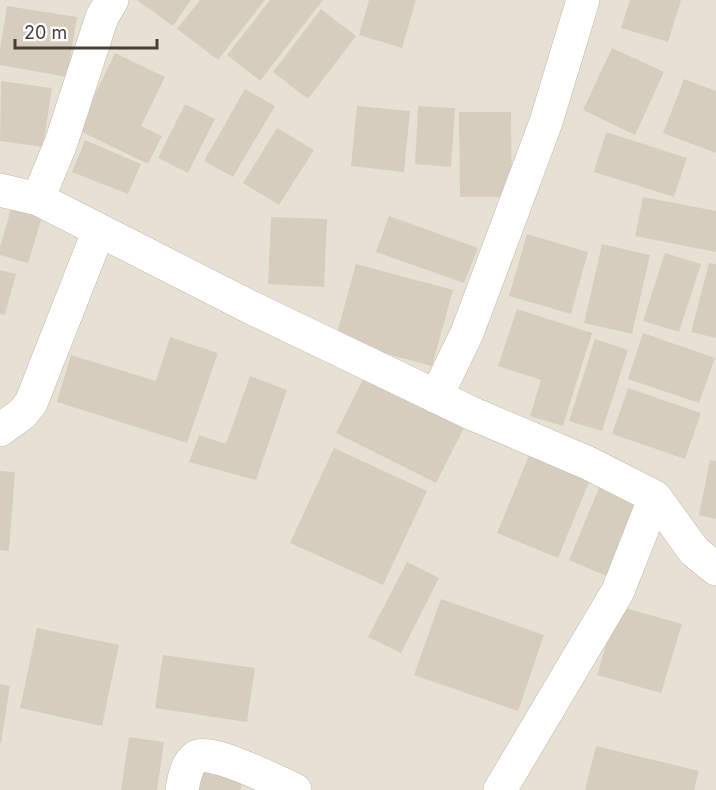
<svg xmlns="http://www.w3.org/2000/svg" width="716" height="790" font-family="Inter,sans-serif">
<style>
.residential{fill:#e7e1d4}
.building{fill:#d7cdbf}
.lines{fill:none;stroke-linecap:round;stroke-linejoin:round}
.minor-casing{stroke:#beb7a9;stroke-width:34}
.minor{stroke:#fff;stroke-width:33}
</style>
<rect width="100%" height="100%" fill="#f3efe6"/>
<!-- residential -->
<path class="residential" d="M 0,0 L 716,0 L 716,790 L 0,790 Z"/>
<!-- building -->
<path class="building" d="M 137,0 L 191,0 L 173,26 Z
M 200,0 L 265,0 L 218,60 L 177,29 Z
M 270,0 L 323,0 L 260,81 L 227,55 Z
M 369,0 L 416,0 L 402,48 L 359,35 Z
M 630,0 L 681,0 L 668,42 L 621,28 Z
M 7,6 L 77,17 L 67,77 L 0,65 L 0,50 Z
M 321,9 L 356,36 L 308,99 L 273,72 Z
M 612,48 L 664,72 L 635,135 L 583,110 Z
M 115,53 L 165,77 L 141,126 L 162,136 L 148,164 L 78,130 Z
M 684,79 L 716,91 L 716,153 L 663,133 Z
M 1,81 L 52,88 L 43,147 L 0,141 Z
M 245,89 L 275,106 L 233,177 L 204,161 Z
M 185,104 L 215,119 L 188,173 L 158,158 Z
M 357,106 L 410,111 L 404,172 L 351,166 Z
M 418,106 L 455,108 L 451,167 L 415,164 Z
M 459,112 L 511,112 L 512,197 L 460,197 Z
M 277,128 L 314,150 L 279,205 L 243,183 Z
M 606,132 L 687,158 L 674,197 L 594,172 Z
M 85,140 L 141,164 L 128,194 L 72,172 Z
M 15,195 L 46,204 L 28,263 L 0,255 L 0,247 Z
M 643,197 L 716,211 L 716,252 L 635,236 Z
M 389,216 L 478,248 L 464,283 L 376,252 Z
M 271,217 L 327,219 L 324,287 L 268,284 Z
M 527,234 L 588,252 L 571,314 L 509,296 Z
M 602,244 L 650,255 L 632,334 L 584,323 Z
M 665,253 L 701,264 L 679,332 L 643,321 Z
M 709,263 L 716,264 L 716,338 L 691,332 Z
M 356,264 L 453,290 L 432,366 L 335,340 Z
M 0,270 L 16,274 L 5,315 L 0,314 Z
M 517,309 L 592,333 L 563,426 L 530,416 L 541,380 L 498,366 Z
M 643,333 L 715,358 L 699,403 L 628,379 Z
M 170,337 L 218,353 L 187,443 L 57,402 L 71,355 L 156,381 Z
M 595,339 L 628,350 L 602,431 L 569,421 Z
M 368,369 L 468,420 L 436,483 L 336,433 Z
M 250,376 L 287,390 L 256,480 L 189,462 L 199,435 L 226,444 Z
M 628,388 L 701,413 L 685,459 L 612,434 Z
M 334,448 L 427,491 L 383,585 L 290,543 Z
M 530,453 L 591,477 L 558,558 L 497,533 Z
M 710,460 L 716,461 L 716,519 L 699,515 Z
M 0,471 L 15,472 L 9,551 L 0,550 Z
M 603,478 L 653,498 L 618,581 L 569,560 Z
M 407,562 L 439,578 L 401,653 L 368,637 Z
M 441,599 L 544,635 L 518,711 L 414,675 Z
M 618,606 L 682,624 L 661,693 L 597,675 Z
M 37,628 L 119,645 L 102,726 L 20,708 Z
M 163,655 L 255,668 L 247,722 L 155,708 Z
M 0,684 L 10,686 L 1,743 L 0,742 Z
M 129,737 L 164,742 L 157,790 L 121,790 Z
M 596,746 L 699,771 L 694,790 L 585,790 Z
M 193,768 L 243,774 L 241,790 L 190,790 Z"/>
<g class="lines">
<!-- minor casing -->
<g class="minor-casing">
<path id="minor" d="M 0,190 L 38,199 L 250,307 L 471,413 L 588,463 L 655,497 L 694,551 L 716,569
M 38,199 L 61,143 L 102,17 L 112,0
M 436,397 L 467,333 L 546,122 L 583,0
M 0,430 L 22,414 L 31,403 L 99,230
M 182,790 C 184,779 186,764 196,757 C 210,748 278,782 295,790
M 500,790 L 618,591 L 655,497"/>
</g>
<!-- minor -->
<use href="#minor" class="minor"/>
</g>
<!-- scale -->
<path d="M15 39v9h142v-9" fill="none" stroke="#463f36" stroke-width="3"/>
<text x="24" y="39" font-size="18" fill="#463f36" stroke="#ffffff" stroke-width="4.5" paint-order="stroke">20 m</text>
</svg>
